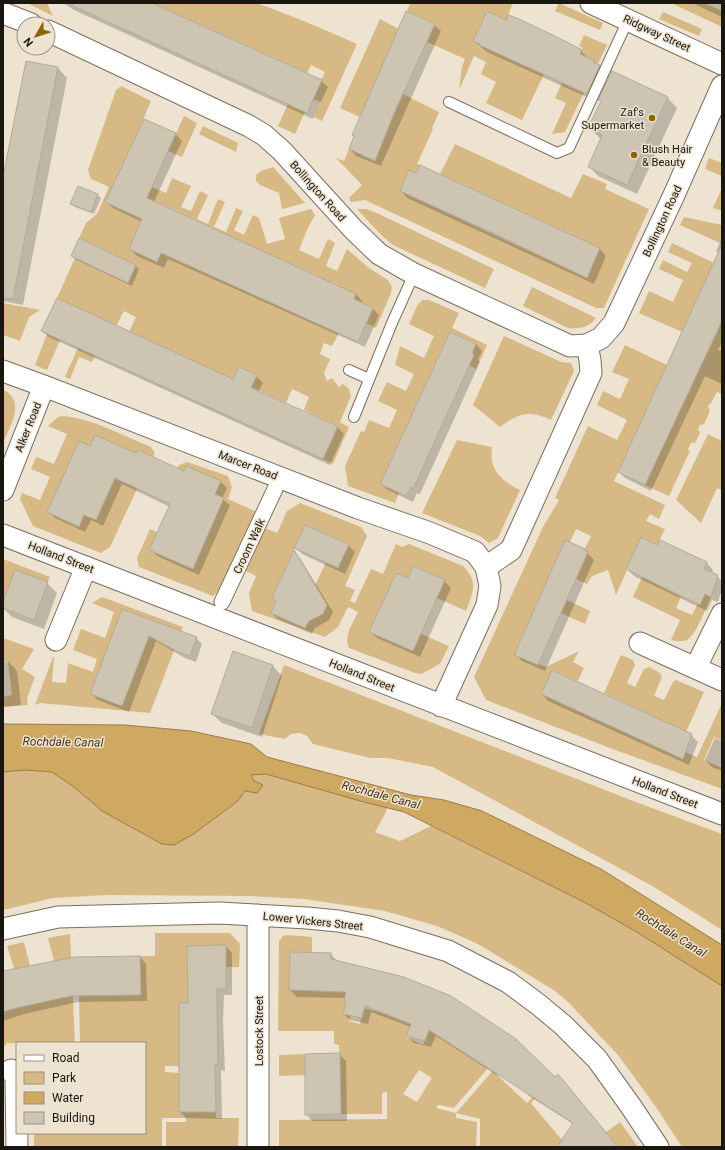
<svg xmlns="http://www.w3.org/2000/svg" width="725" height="1150" font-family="Roboto,sans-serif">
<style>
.green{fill:#d6b985;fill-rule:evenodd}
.water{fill:#cfa861;stroke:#997c49}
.shadow{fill:#0003}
.building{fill:#cec4b2;stroke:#b3aa98}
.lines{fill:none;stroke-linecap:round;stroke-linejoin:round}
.service-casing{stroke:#786f5e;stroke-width:12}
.pedestrian-casing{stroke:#786f5e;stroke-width:17}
.minor-casing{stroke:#786f5e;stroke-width:23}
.service{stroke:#fff;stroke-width:10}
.pedestrian{stroke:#fff;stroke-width:15}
.minor{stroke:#fff;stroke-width:21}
.poi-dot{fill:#8c6507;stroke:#eee3d1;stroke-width:1.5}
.labels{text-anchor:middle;stroke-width:3;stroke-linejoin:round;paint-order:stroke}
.street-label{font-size:11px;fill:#1a1610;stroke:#eee3d1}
.poi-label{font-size:11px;fill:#1a1610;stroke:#eee3d1;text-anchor:end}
.water-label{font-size:12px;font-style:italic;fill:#463616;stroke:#eee3d1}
</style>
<rect width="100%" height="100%" fill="#eee3d1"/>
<!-- green -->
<path class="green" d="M 27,3 L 47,3 L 53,16 Z
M 152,3 L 257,3 L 304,21 L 357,44 L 322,121 L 314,117 L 321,102 L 313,99 L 325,72 L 311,65 L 307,73 Z
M 410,3 L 513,3 L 506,20 L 487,11 L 473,41 L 544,74 L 522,120 L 486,103 L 496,82 L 481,74 L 486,62 L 474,56 L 459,90 L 462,66 L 465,59 L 427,42 L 435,24 L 407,11 Z
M 559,3 L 603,23 L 600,30 L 555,11 Z
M 671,3 L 704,3 L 722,11 L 722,27 Z
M 663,12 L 702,29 L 699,36 L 659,19 Z
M 380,19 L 399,29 L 360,117 L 340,108 Z
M 584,35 L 607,45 L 565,132 L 552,134 L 566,103 L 555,98 L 562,83 L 580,91 L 594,60 L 580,54 L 583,48 L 579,46 Z
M 121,86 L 151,101 L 108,203 L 135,216 L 140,205 L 143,206 L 152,187 L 166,193 L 172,178 L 191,186 L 181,207 L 191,211 L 200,191 L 208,195 L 197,219 L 208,224 L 218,199 L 225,202 L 214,227 L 226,232 L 236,208 L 243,211 L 234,230 L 244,235 L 253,215 L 259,218 L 267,244 L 285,239 L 279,218 L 311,209 L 315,215 L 307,230 L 299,250 L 319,259 L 328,239 L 335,243 L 326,266 L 337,271 L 347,249 L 369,268 L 388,280 L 392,287 L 391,293 L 376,328 L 366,323 L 373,308 L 354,299 L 356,294 L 352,292 L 350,296 L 336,290 L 338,285 L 334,283 L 332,288 L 320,277 L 298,267 L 296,272 L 283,266 L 285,261 L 281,259 L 279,264 L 247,250 L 249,245 L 229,241 L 231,236 L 227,235 L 225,239 L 211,233 L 213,228 L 192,218 L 177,218 L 179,212 L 161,204 L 139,253 L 157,262 L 161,253 L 339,333 L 332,346 L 324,343 L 320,354 L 330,359 L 324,373 L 327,381 L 332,378 L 339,387 L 343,384 L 349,389 L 351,396 L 340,422 L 349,427 L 333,464 L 323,459 L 338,426 L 304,410 L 309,397 L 292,389 L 286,403 L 251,387 L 257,375 L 239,367 L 233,379 L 129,332 L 136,317 L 124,311 L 116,326 L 57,298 L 75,258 L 128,283 L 136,265 L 79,238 L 86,223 L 97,214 L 109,187 L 91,179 L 88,170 L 116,90 Z
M 403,94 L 439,112 L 432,128 L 433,129 L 417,164 L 420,165 L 416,173 L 409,171 L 400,191 L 587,278 L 600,248 L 440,174 L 455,144 L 571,198 L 583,174 L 607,184 L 605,189 L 649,209 L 604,308 L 596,308 L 365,200 L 351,202 L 349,198 L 362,185 L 336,158 L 344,161 L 349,149 L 374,160 Z
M 288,104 L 305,112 L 295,134 L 278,126 Z
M 184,116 L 197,123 L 182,157 L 168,151 Z
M 203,126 L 238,143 L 236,152 L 199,134 Z
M 709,158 L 722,163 L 722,176 L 705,169 Z
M 273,167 L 305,203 L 282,209 L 279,193 L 260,185 L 256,181 L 256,175 L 261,171 Z
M 722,188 L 722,211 L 713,208 Z
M 357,209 L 366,209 L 379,214 L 494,269 L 485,288 L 393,245 L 381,235 Z
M 684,217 L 722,225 L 722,244 L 680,225 Z
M 672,243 L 714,263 L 682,332 L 639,313 L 649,291 L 673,302 L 683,280 L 659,269 L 663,260 L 687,272 L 692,263 L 668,252 Z
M 532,287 L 596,318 C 588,328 580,329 568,328 L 523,306 Z
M 423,300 L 429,300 L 459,313 L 452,328 L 487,345 L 476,369 L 469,365 L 474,355 L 472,353 L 476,344 L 450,332 L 380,484 L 399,493 L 395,503 L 348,486 L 345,466 L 361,431 L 364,432 L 369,420 L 389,428 L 397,410 L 378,401 L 387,382 L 406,391 L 414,374 L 395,365 L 400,346 L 424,358 L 434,336 L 409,324 L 418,304 Z
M 3,303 L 40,310 L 29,317 L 20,341 L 3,335 Z
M 722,321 L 722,394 L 717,392 L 711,403 L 708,406 L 710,411 L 704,424 L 700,425 L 698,429 L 700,433 L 695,443 L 691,443 L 688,449 L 690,451 L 669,496 L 645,485 L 667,365 L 614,481 L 665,505 L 659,519 L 650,514 L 646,521 L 665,529 L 657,545 L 626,569 L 627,570 L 616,595 L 608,570 L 592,576 L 587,584 L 576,579 L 588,552 L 584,550 L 591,536 L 576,529 L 570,542 L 565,541 L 514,654 L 537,665 L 539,664 L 546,667 L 579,651 L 573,662 L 584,668 L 578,681 L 552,670 L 541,694 L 682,759 L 685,752 L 697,757 L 722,703 L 722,740 L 714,737 L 704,760 L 722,768 L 722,789 L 610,748 L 486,700 L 474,677 L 543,527 L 559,500 L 555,498 L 588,426 L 617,440 L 627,420 L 597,405 L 603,391 L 620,399 L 629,379 L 612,372 L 625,345 L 667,365 L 709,350 Z
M 47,334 L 60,340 L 47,370 L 35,365 Z
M 504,336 L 561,362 L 571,363 L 574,371 L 551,420 C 529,410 519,413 500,427 L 473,405 Z
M 78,348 L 95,356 L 92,362 L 79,357 L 70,379 L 65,377 Z
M 4,390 C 26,402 10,426 3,443 L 3,391 Z
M 64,416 C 93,419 124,436 151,447 L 155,453 L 153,457 L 138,450 L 132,462 L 129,484 L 137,489 L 110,547 L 101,553 L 33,526 L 20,499 L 22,493 L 40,500 L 50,477 L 31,469 L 36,457 L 54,464 L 67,434 L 48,426 L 58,417 ZM 79,441 L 90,446 L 94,491 L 107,497 L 104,502 L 92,497 L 99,513 L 96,520 L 84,515 L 48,512 Z
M 708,434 L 722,441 L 722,490 L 717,488 L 701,523 L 676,500 Z
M 457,440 L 492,447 C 489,470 500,480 520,490 L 498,538 L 489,543 L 480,536 L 422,513 Z
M 187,462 L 228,476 L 232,487 L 228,499 L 257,512 L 222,588 L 213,596 L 139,567 L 137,558 L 150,529 L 169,537 L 152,544 L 149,550 L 193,569 L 215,494 L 221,481 L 186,466 L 173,496 L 166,493 L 179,465 Z
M 300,503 L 361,527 L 367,536 L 345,586 L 355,590 L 350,601 L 355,603 L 371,569 L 383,574 L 396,544 L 402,547 L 409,544 L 463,566 C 479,582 473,592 466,611 L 437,598 L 445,580 L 414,566 L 408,578 L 396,573 L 393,579 L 406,584 L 400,596 L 388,591 L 369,632 L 413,651 L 421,634 L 449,646 L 440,664 L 421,674 L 415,673 L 349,648 C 343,637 353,623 358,612 L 348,607 L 338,627 L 325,637 L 252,611 L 249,593 L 256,576 L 246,571 L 265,528 L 277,533 L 287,511 ZM 305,525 L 349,544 L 338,568 L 326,562 L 312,592 L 311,617 L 305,628 L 271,613 L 276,601 L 272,598 Z
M 3,559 L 50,577 L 48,582 L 15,570 L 3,602 Z
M 642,577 L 681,597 L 676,608 L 692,615 L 698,604 L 700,605 L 705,594 L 711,597 C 706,607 697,634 687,640 C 682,642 676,641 671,640 L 680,620 L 633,597 Z
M 102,597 L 183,627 L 150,713 L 40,703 L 35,705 L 53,657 L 54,657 L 52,682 L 66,683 L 68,663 L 93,672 L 97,659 L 73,650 L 81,629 L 105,638 L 114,612 L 92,603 ZM 122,609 L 151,620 L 138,657 L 108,646 ZM 106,654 L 138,666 L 122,706 L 91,694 Z
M 567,600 L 590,611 L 585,624 L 561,613 Z
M 3,638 L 34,649 L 22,669 L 35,677 L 27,698 L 28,705 L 3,707 L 3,697 L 12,695 L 8,661 L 3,661 Z
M 621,655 L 633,660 L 635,665 L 627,683 L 635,687 L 644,669 L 649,667 L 660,673 L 662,677 L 654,696 L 664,700 L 673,682 L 676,680 L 704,692 L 686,732 L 604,693 Z
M 284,665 L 636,802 L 722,834 L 722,930 L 654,887 L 433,767 L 388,758 L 370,758 L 313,744 L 307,736 L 300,733 L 291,734 L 285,739 L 259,734 Z
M 24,770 L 52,772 L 74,787 L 102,811 L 162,844 L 195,833 L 238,801 L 254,781 L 251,775 L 266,774 L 387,808 L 386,812 L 375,832 L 400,841 L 431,826 L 584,902 L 635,931 L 722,986 L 722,1147 L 682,1147 L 656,1107 L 618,1055 L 568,1002 L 555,991 L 478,944 L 437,926 L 385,911 L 304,899 L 251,896 L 106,895 L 53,898 L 3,910 L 3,772 Z
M 155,933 L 230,933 L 240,944 L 239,967 L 226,967 L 226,945 L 187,946 L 188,988 L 215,1003 L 179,1003 L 179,1063 L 210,1067 L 165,1066 L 165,1072 L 179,1073 L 179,1112 L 216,1112 L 216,1118 L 239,1118 L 238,1147 L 166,1147 L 166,1122 L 186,1122 L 186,1118 L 162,1118 L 162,1147 L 34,1147 L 34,1133 L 145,1133 L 145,1043 L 80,1042 L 79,996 L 140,956 L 155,956 Z
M 70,934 L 75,1043 L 7,1043 L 3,1048 L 3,1012 L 21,1006 L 15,971 L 7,946 L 24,942 L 30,966 L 62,960 L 54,961 L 48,938 Z
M 289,935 L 312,937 L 312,953 L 290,953 L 289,990 L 330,991 L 353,967 L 344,1001 L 346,1002 L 343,1014 L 350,1016 L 349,1021 L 360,1024 L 364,1008 L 383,1013 L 404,984 L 391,1016 L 411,1024 L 406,1037 L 423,1045 L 429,1031 L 432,1032 L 444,1000 L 470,1057 L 488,1068 L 454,1108 L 438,1105 L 436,1108 L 456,1113 L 490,1074 L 512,1042 L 519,1048 L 495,1073 L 527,1103 L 554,1075 L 555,1077 L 531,1103 L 561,1139 L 591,1114 L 605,1133 L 620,1122 L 638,1147 L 480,1147 L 480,1119 L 456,1113 L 456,1118 L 477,1122 L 476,1147 L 279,1147 L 279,1120 L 387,1119 L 387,1092 L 382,1093 L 382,1114 L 341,1114 L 339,1045 L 334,1044 L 334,1031 L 278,1031 L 279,941 L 283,936 ZM 419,1070 L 432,1078 L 417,1102 L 403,1094 Z
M 305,1054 L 308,1075 L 279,1076 L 279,1055 Z"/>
<!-- water -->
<path class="water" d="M 3,724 L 125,725 L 191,731 L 251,744 L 267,757 L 411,795 L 444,800 L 482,811 L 601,869 L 722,945 L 722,986 L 635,931 L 584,902 L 404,812 L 364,802 L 266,774 L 251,775 L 254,781 L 263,785 L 257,793 L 245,791 L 238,801 L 195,833 L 174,845 L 162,844 L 102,811 L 74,787 L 52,772 L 24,770 L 3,772 Z"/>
<!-- shadow -->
<path class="shadow" d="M 63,3 L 150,3 L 321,81 L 328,87 L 313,119 L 74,10 Z
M 692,3 L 722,3 L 722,17 Z
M 506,21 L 581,51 L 588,58 L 594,61 L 606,73 L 593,100 L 487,52 L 474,41 Z
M 434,25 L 441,31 L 381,166 L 356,156 L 350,149 Z
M 58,68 L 67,78 L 23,305 L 3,301 L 3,182 Z
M 612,72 L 668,98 L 677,108 L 637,194 L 598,176 L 589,166 L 601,139 L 589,128 L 602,102 L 600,100 Z
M 144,120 L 176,134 L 182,141 L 154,202 L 356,294 L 362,301 L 361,303 L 372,308 L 379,315 L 365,347 L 168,259 L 164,268 L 137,256 L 130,249 L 142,222 L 113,208 L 106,202 Z
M 420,166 L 600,249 L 606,256 L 594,284 L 407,198 L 401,191 L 416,175 Z
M 78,187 L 98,195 L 101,198 L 94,214 L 75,207 L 72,204 Z
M 722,238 L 722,341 L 718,350 L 722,351 L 722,384 L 705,376 L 651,491 L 625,478 L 619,472 L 719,253 L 716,251 Z
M 79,239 L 136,266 L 139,269 L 132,286 L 75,259 L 72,256 Z
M 42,331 L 234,380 L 256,376 L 263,383 L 258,392 L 337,427 L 344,434 L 330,465 L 49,337 Z
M 476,344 L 482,351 L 478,360 L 480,362 L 420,494 L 417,493 L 413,502 L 388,490 L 381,484 Z
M 91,447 L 137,455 L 185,472 L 187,467 L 221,482 L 227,488 L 222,499 L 230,505 L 199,575 L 157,556 L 150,549 L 170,507 L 122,484 L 103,526 L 91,520 L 85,532 L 55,518 L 49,512 Z
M 660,541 L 707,563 L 713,570 L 712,574 L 717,576 L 722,581 L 722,589 L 718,602 L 712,600 L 707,611 L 634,576 L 627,569 L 658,547 Z
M 348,545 L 355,552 L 345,574 L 302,554 L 296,548 Z
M 584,550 L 594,560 L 545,671 L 522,661 L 515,654 Z
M 294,551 L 300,558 L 333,612 L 329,620 L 315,628 L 312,634 L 278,619 L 272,613 L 277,602 L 273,598 Z
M 409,580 L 444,581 L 451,588 L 420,657 L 377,638 L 371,632 Z
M 47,583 L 57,593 L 44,629 L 12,617 L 3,608 L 3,605 Z
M 122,610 L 196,638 L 202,644 L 196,662 L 185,658 L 156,641 L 129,712 L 98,700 L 92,694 Z
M 8,661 L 17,671 L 21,705 L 3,707 L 3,662 Z
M 273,666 L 282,676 L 262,737 L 222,723 L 212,714 Z
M 542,694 L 691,735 L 698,742 L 689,765 L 548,701 Z
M 715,738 L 722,741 L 722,771 L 712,767 L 705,760 Z
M 226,946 L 232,953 L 232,995 L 224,995 L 223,1021 L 225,1071 L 221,1070 L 222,1119 L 186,1118 L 180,1112 L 189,1004 Z
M 291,953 L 331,954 L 337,961 L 404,978 L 450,997 L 515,1040 L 555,1078 L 558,1075 L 618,1147 L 569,1147 L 563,1140 L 573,1124 L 529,1096 L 488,1048 L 498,1076 L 436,1036 L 431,1047 L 414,1043 L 407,1036 L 411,1027 L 371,1012 L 368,1024 L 350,1020 L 344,1014 L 347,1002 L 345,1001 L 346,998 L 297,997 L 290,990 Z
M 140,957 L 146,964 L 147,1001 L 78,1002 L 24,1014 L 3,1021 L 3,973 Z
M 339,1054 L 346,1061 L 347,1121 L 312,1121 L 306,1114 Z"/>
<!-- building -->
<path class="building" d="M 67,3 L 152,3 L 322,80 L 307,113 Z
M 406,11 L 435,24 L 395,111 L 375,161 L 349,149 L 354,136 L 352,135 Z
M 487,11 L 506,20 L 508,15 L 519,19 L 563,40 L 582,50 L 580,54 L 594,60 L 593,62 L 600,65 L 587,94 L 479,45 L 480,44 L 473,41 Z
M 26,61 L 58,67 L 13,299 L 3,298 L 3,177 Z
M 612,71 L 668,97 L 627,185 L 588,167 L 602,135 L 588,128 L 601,101 L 598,100 Z
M 144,119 L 176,133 L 147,198 L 356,294 L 354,299 L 373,308 L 358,342 L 161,253 L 157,262 L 129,249 L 142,219 L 105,202 Z
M 420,165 L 600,248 L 587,278 L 497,235 L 400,191 L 409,170 L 416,173 Z
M 78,186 L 98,194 L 91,212 L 70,204 Z
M 79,238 L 136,265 L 128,283 L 71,256 Z
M 722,244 L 722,321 L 645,485 L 618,472 Z
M 57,298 L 233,379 L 239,367 L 257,375 L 251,388 L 338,426 L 323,459 L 41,331 Z
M 450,332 L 476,344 L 472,353 L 474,355 L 413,489 L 411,487 L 406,496 L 380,484 Z
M 95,435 L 136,453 L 138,450 L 184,471 L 186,466 L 221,481 L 215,494 L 224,498 L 193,569 L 149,550 L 170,504 L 115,478 L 96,520 L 84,515 L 79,527 L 47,512 L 79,441 L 90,446 Z
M 305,525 L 349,544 L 338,568 L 294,548 Z
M 641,537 L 657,545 L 660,540 L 707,562 L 704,569 L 718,575 L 711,597 L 705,594 L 700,605 L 626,569 Z
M 565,540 L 585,549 L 584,550 L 588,552 L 538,665 L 514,655 Z
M 294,550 L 327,605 L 323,614 L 309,621 L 305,628 L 271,613 L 276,601 L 272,598 Z
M 413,566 L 445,580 L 413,651 L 369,632 L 396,573 L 408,578 Z
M 15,570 L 48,582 L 34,620 L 3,608 L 3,602 Z
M 122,609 L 197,637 L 190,656 L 178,652 L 149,636 L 122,706 L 90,694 Z
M 233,651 L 273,665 L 252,728 L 211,714 Z
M 552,670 L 692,734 L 683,759 L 541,694 Z
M 226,945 L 226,988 L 217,989 L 217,1014 L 218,1064 L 215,1064 L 216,1112 L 179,1112 L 179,1003 L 188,1003 L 187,946 Z
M 290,952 L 331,953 L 331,959 L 404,977 L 451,996 L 516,1039 L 555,1077 L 558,1074 L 618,1147 L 557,1147 L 573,1123 L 429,1030 L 425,1041 L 406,1036 L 411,1024 L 365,1006 L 362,1018 L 343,1014 L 346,1002 L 344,1001 L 346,992 L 289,990 Z
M 140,956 L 141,995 L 71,996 L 16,1008 L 3,1012 L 3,971 L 75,957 Z
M 340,1053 L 341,1114 L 305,1115 L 305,1054 Z"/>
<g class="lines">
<!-- service casing -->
<g class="service-casing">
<path id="service" d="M 449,102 L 557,153 L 569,148 L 628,20
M 349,370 L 369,379
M 354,417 L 392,323 L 414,274"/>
</g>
<!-- pedestrian casing -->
<g class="pedestrian-casing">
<path id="pedestrian" d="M 222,602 L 275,489"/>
</g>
<!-- minor casing -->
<g class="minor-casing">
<path id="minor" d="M 591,3 L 722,64
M 3,13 L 31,24
M 48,31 L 249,126 L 264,135 L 282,151 L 353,229 L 379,254 L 414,274 L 570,346 L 587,345 L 601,338 L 614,323 L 674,195 L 722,86
M 3,371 L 44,386 L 358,508 L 430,533 L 475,552 L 486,567 L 490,586 L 487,605 L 441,706
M 3,490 L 44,386
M 3,535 L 722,814
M 486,567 L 511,550 L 591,373 L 590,360 L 587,345
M 56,640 L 86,567
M 640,643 L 722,680
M 696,667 L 722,614
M 3,929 L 58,917 L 219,913 L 307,918 L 338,921 L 370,927 L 448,951 L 508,982 L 539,1005 L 563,1025 L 597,1059 L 630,1105 L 658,1147
M 11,1070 L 16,1078 L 17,1147
M 258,1147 L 258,915"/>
</g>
<!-- service -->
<use href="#service" class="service"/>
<!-- pedestrian -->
<use href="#pedestrian" class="pedestrian"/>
<!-- minor -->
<use href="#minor" class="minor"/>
</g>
<!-- markers -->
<g class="poi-dot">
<circle cx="652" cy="118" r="4"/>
<circle cx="634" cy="155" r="4"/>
</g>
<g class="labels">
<!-- street labels -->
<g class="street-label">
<text transform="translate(657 33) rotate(25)" y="4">Ridgway Street</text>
<text transform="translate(318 191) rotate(48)" y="4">Bollington Road</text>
<text transform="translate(662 221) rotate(-65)" y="4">Bollington Road</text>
<text transform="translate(28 427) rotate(-68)" y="4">Alker Road</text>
<text transform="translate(248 465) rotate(21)" y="4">Marcer Road</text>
<text transform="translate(249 546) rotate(-65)" y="4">Croom Walk</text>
<text transform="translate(61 557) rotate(21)" y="4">Holland Street</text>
<text transform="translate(362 675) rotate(22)" y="4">Holland Street</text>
<text transform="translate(665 792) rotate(21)" y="4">Holland Street</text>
<text transform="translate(313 921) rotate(6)" y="4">Lower Vickers Street</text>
<text transform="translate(259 1031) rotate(-90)" y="4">Lostock Street</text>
</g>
<!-- poi labels -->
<g class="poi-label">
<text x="644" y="116">Zaf's<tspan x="644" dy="13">Supermarket</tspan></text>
<text x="642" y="153" text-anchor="start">Blush Hair<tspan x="642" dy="13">&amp; Beauty</tspan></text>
</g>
<!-- water labels -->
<g class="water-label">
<text transform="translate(63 742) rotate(1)" y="4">Rochdale Canal</text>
<text transform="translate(381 795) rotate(15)" y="4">Rochdale Canal</text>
<text transform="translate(671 933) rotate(32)" y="4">Rochdale Canal</text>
</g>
</g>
<!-- border -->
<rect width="725" height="1150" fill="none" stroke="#1a1610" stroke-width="8"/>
<!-- legend -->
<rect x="16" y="1042" width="130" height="92" fill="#eee3d1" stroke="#999184"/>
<rect x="24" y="1055" width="20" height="6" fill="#ffffff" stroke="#999184"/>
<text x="52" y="1062" font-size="12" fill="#1a1610">Road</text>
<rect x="24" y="1072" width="20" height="12" fill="#d6b985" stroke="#999184"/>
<text x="52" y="1082" font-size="12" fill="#1a1610">Park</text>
<rect x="24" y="1092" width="20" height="12" fill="#cfa861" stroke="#999184"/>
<text x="52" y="1102" font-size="12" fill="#1a1610">Water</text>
<rect x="24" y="1112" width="20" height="12" fill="#cec4b2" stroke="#999184"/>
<text x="52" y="1122" font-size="12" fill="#1a1610">Building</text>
<!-- north arrow -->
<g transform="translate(36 36) rotate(231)"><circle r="19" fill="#eee3d1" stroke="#999184"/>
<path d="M0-3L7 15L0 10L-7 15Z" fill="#8c6507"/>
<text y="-6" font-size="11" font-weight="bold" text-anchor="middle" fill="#1a1610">N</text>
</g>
</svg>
